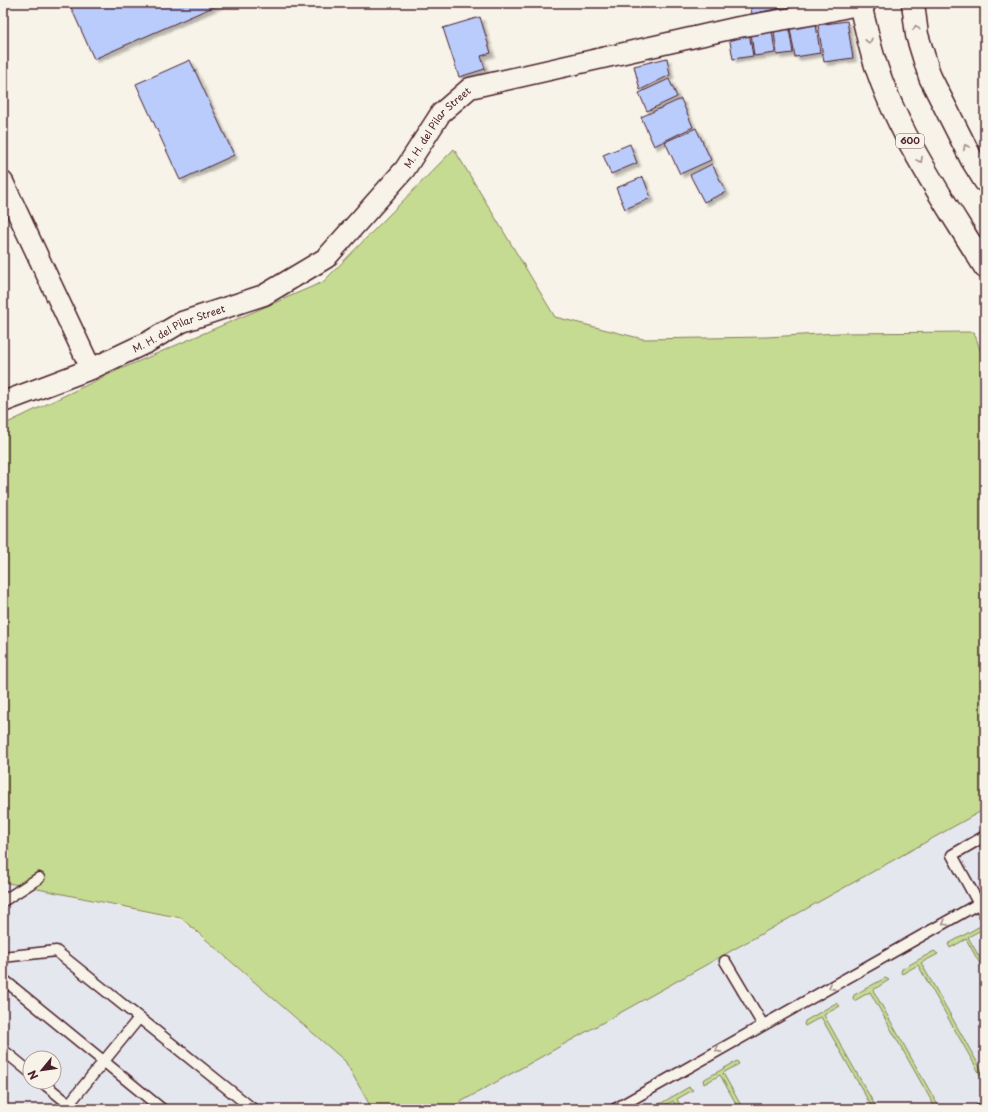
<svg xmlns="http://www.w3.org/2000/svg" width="988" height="1112" font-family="'Playpen Sans',sans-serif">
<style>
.built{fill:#e5e7ee;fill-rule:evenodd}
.green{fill:#c4db91;stroke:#877d5e}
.building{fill:#baccfc;stroke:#4a1f2b;filter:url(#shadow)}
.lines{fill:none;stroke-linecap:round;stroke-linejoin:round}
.lane-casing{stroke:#4a1f2b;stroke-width:13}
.street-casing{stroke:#4a1f2b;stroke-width:23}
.primary-casing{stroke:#4a1f2b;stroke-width:25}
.lane{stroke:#f7f3e8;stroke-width:10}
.street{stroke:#f7f3e8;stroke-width:20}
.primary{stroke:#f7f3e8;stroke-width:22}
.oneway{stroke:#a0898a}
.labels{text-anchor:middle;stroke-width:3;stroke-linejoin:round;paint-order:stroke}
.shield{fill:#f7f3e8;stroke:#7e5f64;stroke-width:1}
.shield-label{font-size:9px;font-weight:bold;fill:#4a1f2b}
.street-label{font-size:10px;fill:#4a1f2b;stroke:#f7f3e8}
</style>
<defs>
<filter id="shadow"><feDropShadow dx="3.5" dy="3.5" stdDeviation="1" flood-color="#0004"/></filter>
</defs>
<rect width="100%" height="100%" fill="#f7f3e8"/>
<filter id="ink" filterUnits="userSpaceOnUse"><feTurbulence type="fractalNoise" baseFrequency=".025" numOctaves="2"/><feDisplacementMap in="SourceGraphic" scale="8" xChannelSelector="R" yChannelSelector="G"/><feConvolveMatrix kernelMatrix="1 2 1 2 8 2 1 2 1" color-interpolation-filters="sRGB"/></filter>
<g filter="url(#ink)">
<!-- built -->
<path class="built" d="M 985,809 L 985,1109 L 448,1109 L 927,840 Z
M 3,882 L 181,920 L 345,1061 L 372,1109 L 3,1109 ZM 30,1058 L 54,1058 L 54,1082 L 30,1082 Z"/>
<!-- green -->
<path class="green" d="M 454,149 L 555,317 L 643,339 L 766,337 L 838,333 L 974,332 L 985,364 L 985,809 L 448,1109 L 372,1109 L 345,1061 L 181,918 L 3,882 L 3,425 L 116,371 L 323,282 Z
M 982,925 L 985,928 L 968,937 L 985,967 L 985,973 L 966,939 L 950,948 L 948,944 Z
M 934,951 L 938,954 L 921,963 L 985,1076 L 985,1083 L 918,965 L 902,974 L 901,972 L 902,969 Z
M 885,978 L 889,980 L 873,990 L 940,1109 L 936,1109 L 870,992 L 854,1001 L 853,998 L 854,995 Z
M 836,1003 L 840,1006 L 824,1015 L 877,1109 L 873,1109 L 821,1017 L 805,1026 L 804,1024 L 805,1021 Z
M 737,1061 L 739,1064 L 723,1073 L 743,1109 L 739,1109 L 720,1075 L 704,1084 L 703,1080 Z
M 689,1087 L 693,1090 L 677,1099 L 682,1109 L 678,1109 L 673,1101 L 657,1109 L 658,1105 Z"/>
<!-- building -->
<path class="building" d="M 69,3 L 222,3 L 94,59 Z
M 750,3 L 779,3 L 780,8 L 752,14 Z
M 480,17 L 491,53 L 481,56 L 485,69 L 459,77 L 443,28 Z
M 847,21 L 853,58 L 824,62 L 818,25 Z
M 816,24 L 820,53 L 795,57 L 790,28 Z
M 789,29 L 793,53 L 777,55 L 774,31 Z
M 772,30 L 775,53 L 754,56 L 751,33 Z
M 749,33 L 753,56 L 733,59 L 729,36 Z
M 667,58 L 670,75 L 640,90 L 634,66 Z
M 190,60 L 234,155 L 180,180 L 136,84 Z
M 669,79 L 677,97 L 647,111 L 639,93 Z
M 681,99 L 693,127 L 654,146 L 641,117 Z
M 696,128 L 711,160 L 680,174 L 665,142 Z
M 630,144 L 637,163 L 611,174 L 603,155 Z
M 712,164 L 726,192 L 704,202 L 690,175 Z
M 643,177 L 651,198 L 625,209 L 616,188 Z"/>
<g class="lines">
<!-- lane casing -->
<g class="lane-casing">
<path id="lane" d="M 985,836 L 952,855 L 985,915
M 3,901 L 39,878
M 3,957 L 56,951 L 253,1109
M 725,961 L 763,1025
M 3,979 L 162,1109
M 3,1050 L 30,1072
M 42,1082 L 75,1109
M 69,1104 L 139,1018
M 615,1109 L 985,900
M 981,1109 L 985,1107"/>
</g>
<!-- street casing -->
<g class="street-casing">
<g id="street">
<path d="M 3,182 L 91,369 L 3,402"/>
<path id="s1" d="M 91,369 L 148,342 L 182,322 L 264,295 L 326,258 L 405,169 L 441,113 L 470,88 L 739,27 L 816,14 L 866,3"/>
</g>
</g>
<!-- primary casing -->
<g class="primary-casing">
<path id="primary" d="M 861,3 C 861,13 865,23 867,33 C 885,117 941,195 985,267
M 913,3 L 917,35 L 930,77 L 972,160 L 985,181"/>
</g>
<!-- lane -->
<use href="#lane" class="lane"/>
<!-- street -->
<use href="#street" class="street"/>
<!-- primary -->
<use href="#primary" class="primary"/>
</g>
<!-- one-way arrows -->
<defs><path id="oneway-chevron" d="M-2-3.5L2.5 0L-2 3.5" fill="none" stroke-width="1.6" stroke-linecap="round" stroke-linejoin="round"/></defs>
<g class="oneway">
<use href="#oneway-chevron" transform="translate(916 28) rotate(-97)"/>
<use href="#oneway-chevron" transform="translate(869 41) rotate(78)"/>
<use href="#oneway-chevron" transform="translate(966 147) rotate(-117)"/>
<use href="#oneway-chevron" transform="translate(920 160) rotate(62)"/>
<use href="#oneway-chevron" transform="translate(945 923) rotate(150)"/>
<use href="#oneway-chevron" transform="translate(831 987) rotate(151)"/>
<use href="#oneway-chevron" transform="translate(718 1050) rotate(151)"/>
</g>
</g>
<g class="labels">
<!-- shield labels -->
<rect class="shield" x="896" y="134" width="28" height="14" rx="3"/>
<g class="shield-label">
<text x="910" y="144">600</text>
</g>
<!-- street labels -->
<g class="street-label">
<text dy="4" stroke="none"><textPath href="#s1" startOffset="433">M. H. del Pilar Street</textPath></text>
<text dy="4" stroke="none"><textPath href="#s1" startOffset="97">M. H. del Pilar Street</textPath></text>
</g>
</g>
<!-- margin -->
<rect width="988" height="1112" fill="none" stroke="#f7f3e8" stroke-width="16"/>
<rect x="8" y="8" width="972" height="1096" fill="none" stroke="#4a1f2b" stroke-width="1.5" filter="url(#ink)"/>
<!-- north arrow -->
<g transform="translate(42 1070) rotate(241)"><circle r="19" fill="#f7f3e8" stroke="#b29e9c"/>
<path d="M0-3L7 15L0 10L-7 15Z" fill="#4a1f2b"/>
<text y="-6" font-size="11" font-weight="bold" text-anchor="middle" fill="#4a1f2b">N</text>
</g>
</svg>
